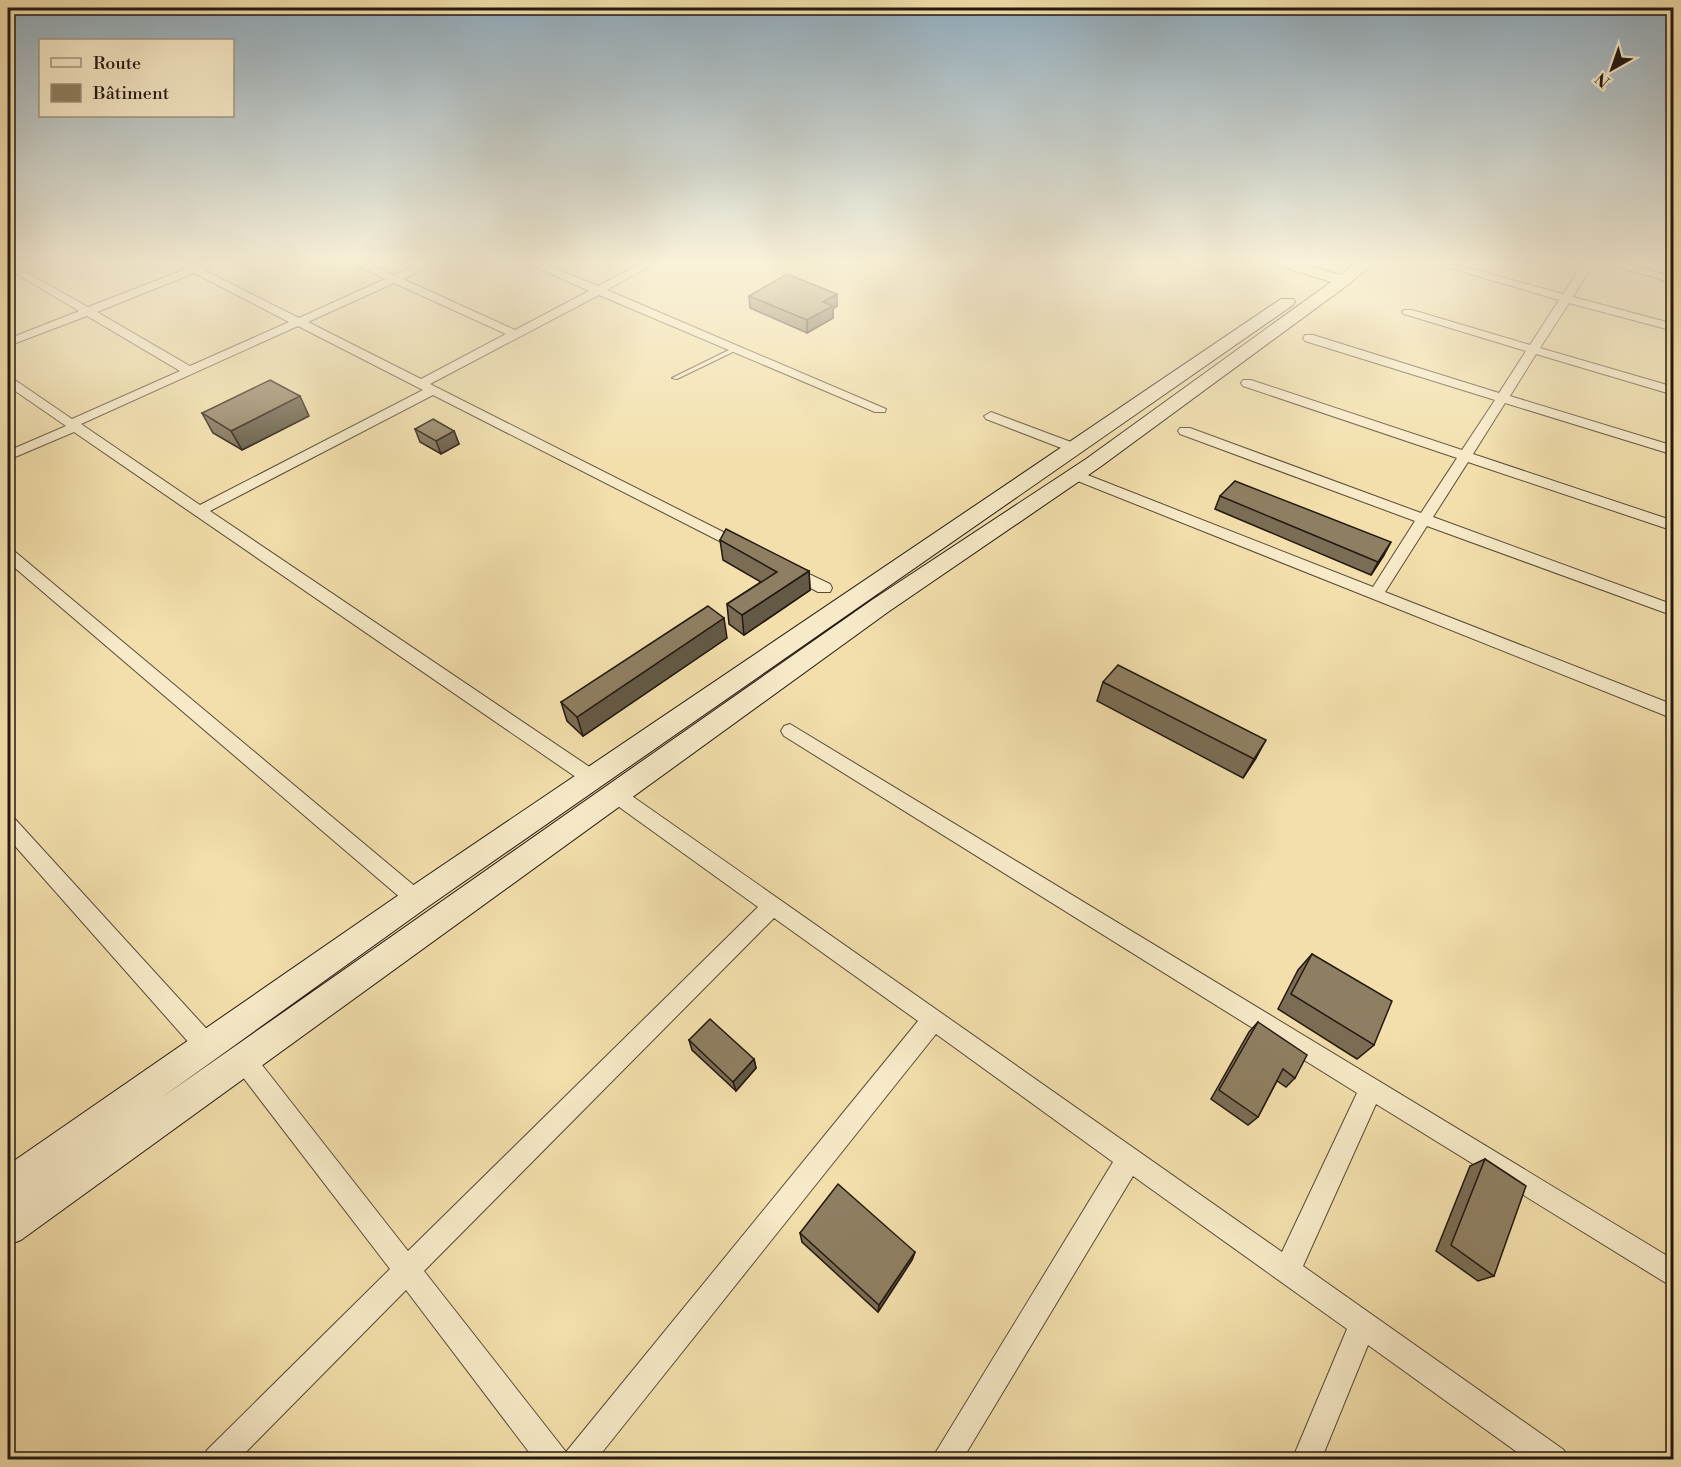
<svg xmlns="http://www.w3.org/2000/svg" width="1681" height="1467" font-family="'Libre Bodoni',serif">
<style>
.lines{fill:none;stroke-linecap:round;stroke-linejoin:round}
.lane-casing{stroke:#584a38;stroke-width:2}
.street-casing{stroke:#584a38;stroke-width:2}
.secondary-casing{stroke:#241812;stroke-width:2}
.lane{fill:#f7eac8;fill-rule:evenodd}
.street{fill:#f7eac8;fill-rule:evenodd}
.secondary{fill:#f7eac8;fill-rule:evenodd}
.wall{fill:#7b6d54;stroke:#241812;stroke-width:1.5}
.shaded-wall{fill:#645945;stroke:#241812;stroke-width:1.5}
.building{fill:#8f7f62;stroke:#241812;stroke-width:1.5}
</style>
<rect width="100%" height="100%" fill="#f2dfab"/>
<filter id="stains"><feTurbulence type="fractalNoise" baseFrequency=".00333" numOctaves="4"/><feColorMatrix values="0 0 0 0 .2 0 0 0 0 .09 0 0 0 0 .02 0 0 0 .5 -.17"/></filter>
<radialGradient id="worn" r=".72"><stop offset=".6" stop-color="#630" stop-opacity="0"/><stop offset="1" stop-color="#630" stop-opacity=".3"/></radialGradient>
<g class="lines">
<!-- lane casing -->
<g class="lane-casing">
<path id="lane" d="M 737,346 L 739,347 L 739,349 L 677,379 L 672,378 Z"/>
</g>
<!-- street casing -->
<g class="street-casing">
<path id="street" d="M 173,261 L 186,261 L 195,265 L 206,261 L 221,261 L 204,270 L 299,318 L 385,279 L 349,261 L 363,261 L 394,275 L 425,261 L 439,261 L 403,279 L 515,330 L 589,291 L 523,261 L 537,261 L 598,286 L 646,261 L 659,261 L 607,290 L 886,409 L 885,412 L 875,412 L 599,295 L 430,384 L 749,545 L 752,548 L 749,551 L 739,551 L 433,395 L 210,511 L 600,774 L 602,779 L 600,784 L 593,787 L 586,784 L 74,432 L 8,460 L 8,451 L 66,426 L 8,386 L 8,377 L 12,378 L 72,419 L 180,371 L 87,316 L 8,346 L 8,339 L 79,311 L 8,269 L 8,262 L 88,307 L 186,269 ZM 194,273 L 289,322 L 190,366 L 97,312 ZM 394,283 L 506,334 L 421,379 L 308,322 ZM 298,326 L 423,390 L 200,505 L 81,424 Z
M 1426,261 L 1443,261 L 1563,294 L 1585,261 L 1595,261 L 1573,297 L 1674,324 L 1674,331 L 1569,303 L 1540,348 L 1674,387 L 1674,395 L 1536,354 L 1510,396 L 1674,446 L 1674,455 L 1505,403 L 1473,454 L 1674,521 L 1674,531 L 1468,462 L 1433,517 L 1674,605 L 1674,616 L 1427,526 L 1385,592 L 1674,705 L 1674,719 L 1070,478 L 1068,475 L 1075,471 L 1080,472 L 1373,587 L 1415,521 L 1180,434 L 1178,431 L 1180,428 L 1190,428 L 1421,513 L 1457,458 L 1243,386 L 1241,383 L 1243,380 L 1251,380 L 1462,450 L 1495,400 L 1305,341 L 1303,338 L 1305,335 L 1313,335 L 1499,393 L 1526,351 L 1404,314 L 1402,312 L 1404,310 L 1412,310 L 1530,345 L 1559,300 Z
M 1596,261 L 1614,261 L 1674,277 L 1674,283 Z
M 991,412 L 1079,445 L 1081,448 L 1074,452 L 1069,451 L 986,419 L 984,416 Z
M 8,549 L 13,550 L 423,893 L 426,899 L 423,905 L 416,908 L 409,905 L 8,562 Z
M 788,564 L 830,584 L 832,588 L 830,592 L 818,592 L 783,573 L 780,569 L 783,565 Z
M 790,724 L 1674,1260 L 1674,1288 L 1376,1104 L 1303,1266 L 1564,1450 L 1568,1460 L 1528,1460 L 1368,1345 L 1321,1460 L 1292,1460 L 1347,1329 L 1133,1176 L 962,1460 L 931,1460 L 1113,1162 L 936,1034 L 596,1460 L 535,1460 L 406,1290 L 238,1460 L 203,1460 L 207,1450 L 390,1269 L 235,1067 L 231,1059 L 235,1051 L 243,1047 L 251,1051 L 408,1251 L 758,907 L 608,799 L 606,794 L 608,789 L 615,786 L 622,789 L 1282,1252 L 1357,1093 L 784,736 L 781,731 L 784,726 ZM 774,918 L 918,1021 L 566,1452 L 424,1271 Z
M 8,817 L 15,819 L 214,1037 L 217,1045 L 214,1053 L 206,1056 L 198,1053 L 8,838 Z"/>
</g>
<!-- secondary casing -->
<g class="secondary-casing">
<path id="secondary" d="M 1272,261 L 1295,261 L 1340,275 L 1359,261 L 1376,261 L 1349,284 L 1100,467 L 888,612 L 21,1240 L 8,1245 L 8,1205 L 13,1202 L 8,1204 L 8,1165 L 406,890 L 1281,299 L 1293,299 L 1295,302 L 1293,305 L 426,908 L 161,1098 L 872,600 L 1086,459 L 1331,282 L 1274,264 Z"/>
</g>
<!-- lane -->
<use href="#lane" class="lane"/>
<!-- street -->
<use href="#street" class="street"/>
<!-- secondary -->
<use href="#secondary" class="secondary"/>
</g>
<!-- wall -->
<path class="wall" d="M 749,296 L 837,306 L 833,309 L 833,318 L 807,333 L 750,308 Z
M 202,413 L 309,416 L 242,450 L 213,433 Z
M 415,429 L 454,431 L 459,444 L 441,454 L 420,442 Z
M 1220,496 L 1384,555 L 1371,575 L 1215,509 Z
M 720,540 L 809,571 L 810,590 L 744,635 L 729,624 L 727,604 L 761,582 L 723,560 Z
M 727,638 L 583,736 L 567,721 L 561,702 Z
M 1103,682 L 1256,758 L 1243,778 L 1097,701 Z
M 1312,954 L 1374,1045 L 1357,1059 L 1278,1009 L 1298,970 Z
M 1258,1022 L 1295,1078 L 1286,1087 L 1277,1081 L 1258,1117 L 1248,1125 L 1211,1099 L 1249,1032 Z
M 689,1040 L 754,1059 L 756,1068 L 736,1091 L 692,1050 Z
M 1485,1159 L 1494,1276 L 1478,1281 L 1436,1251 L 1470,1166 Z
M 800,1233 L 915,1252 L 912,1260 L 878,1312 L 802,1242 Z"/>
<!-- shaded-wall -->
<path class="shaded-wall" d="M 837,294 L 837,306 L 833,309 L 833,318 L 807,333 L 807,320 L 823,302 Z
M 300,396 L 309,416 L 242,450 L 231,431 Z
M 454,431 L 459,444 L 441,454 L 436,441 Z
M 1391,542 L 1384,555 L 1371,575 L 1378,562 Z
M 809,571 L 810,590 L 744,635 L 742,615 Z
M 724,618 L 727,638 L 583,736 L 577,717 Z
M 1266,740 L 1256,758 L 1243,778 L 1254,759 Z
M 754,1059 L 756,1068 L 736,1091 L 733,1082 Z
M 915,1252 L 912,1260 L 878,1312 L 879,1305 Z"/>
<!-- building -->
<path class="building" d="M 787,274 L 837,294 L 823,302 L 833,306 L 807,320 L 749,296 Z
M 270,380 L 300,396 L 231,431 L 202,413 Z
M 433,419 L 454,431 L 436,441 L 415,429 Z
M 1235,481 L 1391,542 L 1378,562 L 1220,496 Z
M 726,529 L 809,571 L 742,615 L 727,604 L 777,572 L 720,540 Z
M 708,606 L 724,618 L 577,717 L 561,702 Z
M 1118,665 L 1266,740 L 1254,759 L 1103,682 Z
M 1312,954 L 1392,1001 L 1374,1045 L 1291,994 Z
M 710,1019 L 754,1059 L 733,1082 L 689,1040 Z
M 1258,1022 L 1307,1055 L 1295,1078 L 1283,1069 L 1258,1117 L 1219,1090 Z
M 1485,1159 L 1526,1186 L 1494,1276 L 1451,1245 Z
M 838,1184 L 915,1252 L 879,1305 L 800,1233 Z"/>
<!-- sky -->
<linearGradient id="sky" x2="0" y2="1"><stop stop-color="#90aabb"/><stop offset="0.56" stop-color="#f9f1d9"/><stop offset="1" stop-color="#f9f1d9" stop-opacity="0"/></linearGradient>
<rect width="1681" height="467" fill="url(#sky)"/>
<!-- margin -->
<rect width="1681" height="1467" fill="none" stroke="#f2dfab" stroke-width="30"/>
<rect x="9" y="9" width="1663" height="1449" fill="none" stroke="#241812" stroke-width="3"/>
<rect x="15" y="15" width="1651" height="1437" fill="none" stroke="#241812" stroke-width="1.5"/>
<!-- legend -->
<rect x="39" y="39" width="195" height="78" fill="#f7eac8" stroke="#a3967f" stroke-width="1.5"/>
<rect x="51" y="58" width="30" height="9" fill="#f7eac8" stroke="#a3967f" stroke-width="1.5"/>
<text x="93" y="69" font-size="18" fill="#241812">Route</text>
<rect x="51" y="84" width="30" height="18" fill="#8f7f62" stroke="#a3967f" stroke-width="1.5"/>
<text x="93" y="99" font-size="18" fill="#241812">Bâtiment</text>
<!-- north arrow -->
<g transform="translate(1612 69) rotate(220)" stroke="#f7eac8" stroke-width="4.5" paint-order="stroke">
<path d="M0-4.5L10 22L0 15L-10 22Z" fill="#241812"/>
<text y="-9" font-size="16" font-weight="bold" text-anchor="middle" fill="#241812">N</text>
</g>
<rect width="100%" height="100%" filter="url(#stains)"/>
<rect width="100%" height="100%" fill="url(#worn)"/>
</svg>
